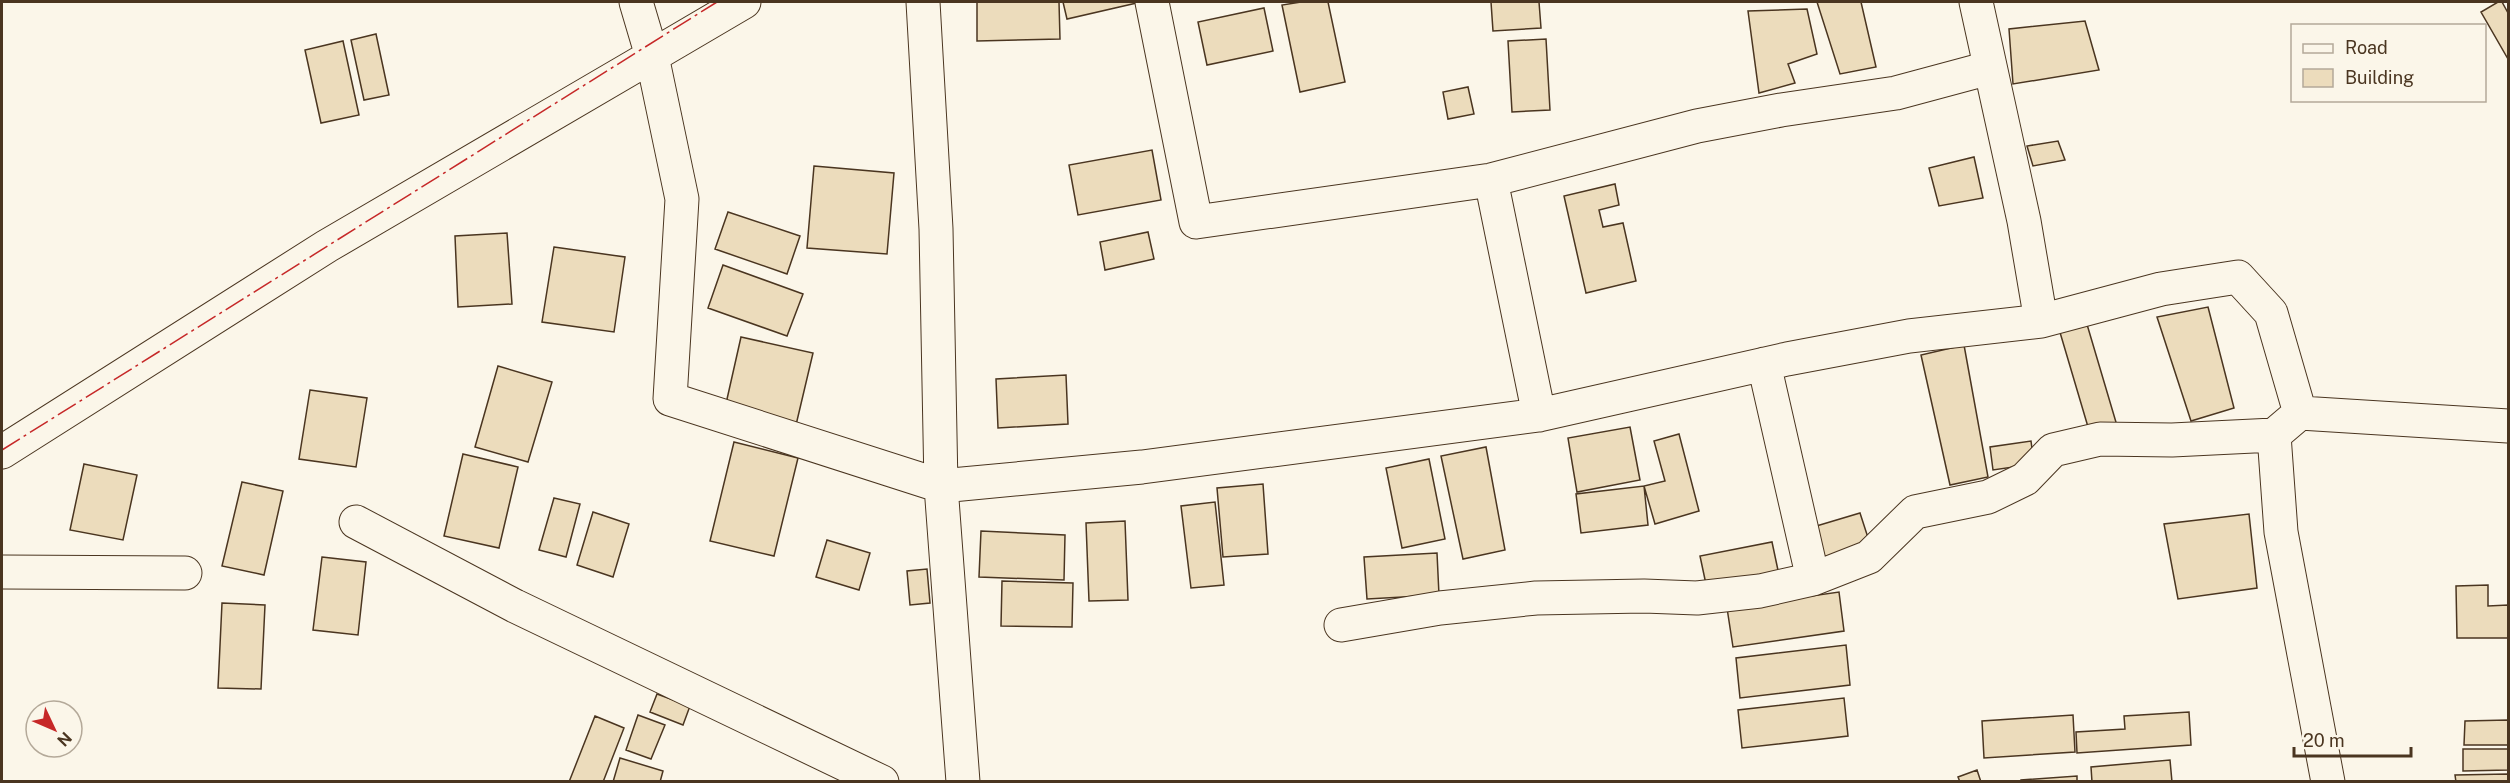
<svg xmlns="http://www.w3.org/2000/svg" width="2510" height="783" font-family="'Public Sans',sans-serif">
<style>
.building{fill:#ecdcbc;stroke:#4a3520;stroke-width:1.5}
.lines{fill:none;stroke-linecap:round;stroke-linejoin:round}
.minor-casing{stroke:#4a3520;stroke-width:35}
.minor{stroke:#fbf6e9;stroke-width:33}
.power{stroke:#c62828;stroke-width:1.5;stroke-dasharray:21 4.5 3 4.5;stroke-linecap:butt}
</style>
<rect width="100%" height="100%" fill="#fbf6e9"/>
<!-- building -->
<path class="building" d="M 977,2 L 1059,2 L 1060,39 L 977,41 Z
M 1063,2 L 1141,2 L 1067,19 Z
M 1301,2 L 1328,2 L 1345,82 L 1300,92 L 1282,5 Z
M 1491,2 L 1539,2 L 1541,28 L 1493,31 Z
M 1817,2 L 1861,2 L 1876,67 L 1840,74 Z
M 2498,2 L 2502,2 L 2508,13 L 2508,59 L 2481,12 Z
M 1264,8 L 1273,51 L 1207,65 L 1198,22 Z
M 1807,9 L 1817,54 L 1788,64 L 1795,83 L 1759,93 L 1748,11 Z
M 2085,21 L 2099,70 L 2013,84 L 2009,29 Z
M 376,34 L 389,95 L 364,100 L 351,40 Z
M 1546,39 L 1550,110 L 1512,112 L 1508,41 Z
M 343,41 L 359,115 L 321,123 L 305,50 Z
M 1468,87 L 1474,114 L 1448,119 L 1443,92 Z
M 2058,141 L 2065,160 L 2033,166 L 2027,146 Z
M 1152,150 L 1161,200 L 1078,215 L 1069,165 Z
M 1974,157 L 1983,198 L 1939,206 L 1929,168 Z
M 814,166 L 894,173 L 887,254 L 807,248 Z
M 1615,184 L 1619,205 L 1599,210 L 1603,227 L 1623,223 L 1636,281 L 1586,293 L 1564,196 Z
M 728,212 L 800,236 L 787,274 L 715,249 Z
M 1148,232 L 1154,259 L 1105,270 L 1100,242 Z
M 507,233 L 512,304 L 458,307 L 455,236 Z
M 554,247 L 625,257 L 614,332 L 542,322 Z
M 723,265 L 803,294 L 787,336 L 708,308 Z
M 2208,307 L 2234,408 L 2191,421 L 2157,317 Z
M 2086,321 L 2118,429 L 2091,437 L 2059,329 Z
M 741,337 L 813,353 L 796,425 L 725,408 Z
M 1964,345 L 1988,477 L 1950,485 L 1921,355 Z
M 498,366 L 552,382 L 528,462 L 475,447 Z
M 1066,375 L 1068,424 L 998,428 L 996,379 Z
M 310,390 L 367,398 L 356,467 L 299,459 Z
M 1630,427 L 1640,480 L 1577,492 L 1568,438 Z
M 1679,434 L 1699,511 L 1655,524 L 1644,486 L 1665,481 L 1654,441 Z
M 2031,441 L 2034,464 L 1993,470 L 1990,447 Z
M 734,442 L 798,458 L 774,556 L 710,541 Z
M 1486,447 L 1505,550 L 1463,559 L 1441,456 Z
M 463,454 L 518,467 L 499,548 L 444,536 Z
M 1429,459 L 1445,539 L 1402,548 L 1386,468 Z
M 84,464 L 137,475 L 123,540 L 70,530 Z
M 242,482 L 283,491 L 264,575 L 222,566 Z
M 1263,484 L 1268,554 L 1223,557 L 1217,488 Z
M 1644,486 L 1648,525 L 1581,533 L 1576,494 Z
M 554,498 L 580,504 L 566,557 L 539,550 Z
M 1215,502 L 1224,585 L 1191,588 L 1181,506 Z
M 593,512 L 629,524 L 613,577 L 577,565 Z
M 1860,513 L 1872,550 L 1824,565 L 1813,527 Z
M 2249,514 L 2257,588 L 2178,599 L 2164,524 Z
M 1125,521 L 1128,600 L 1089,601 L 1086,523 Z
M 981,531 L 1065,535 L 1064,580 L 979,577 Z
M 827,540 L 870,553 L 859,590 L 816,577 Z
M 1772,542 L 1779,575 L 1707,589 L 1700,556 Z
M 1437,553 L 1439,595 L 1367,599 L 1364,557 Z
M 322,557 L 366,562 L 358,635 L 313,630 Z
M 927,569 L 930,603 L 910,605 L 907,571 Z
M 1002,581 L 1073,583 L 1072,627 L 1001,626 Z
M 2488,585 L 2488,606 L 2508,605 L 2508,638 L 2457,638 L 2456,586 Z
M 1839,592 L 1844,631 L 1733,647 L 1727,608 Z
M 222,603 L 265,605 L 261,689 L 218,688 Z
M 1846,645 L 1850,685 L 1740,698 L 1736,658 Z
M 657,694 L 690,706 L 683,725 L 650,712 Z
M 1844,698 L 1848,736 L 1742,748 L 1738,710 Z
M 2189,712 L 2191,745 L 2077,753 L 2076,732 L 2125,729 L 2124,716 Z
M 638,715 L 665,725 L 651,759 L 626,750 Z
M 2073,715 L 2075,752 L 1984,758 L 1982,721 Z
M 595,716 L 624,728 L 603,782 L 569,782 Z
M 2508,720 L 2508,745 L 2464,745 L 2465,721 Z
M 2463,749 L 2508,749 L 2508,770 L 2463,771 Z
M 620,758 L 663,771 L 660,782 L 613,782 Z
M 2170,760 L 2172,782 L 2092,782 L 2091,767 Z
M 1977,770 L 1981,782 L 1960,782 L 1958,777 Z
M 2508,774 L 2508,782 L 2456,782 L 2455,775 Z
M 2077,776 L 2077,782 L 2021,782 L 2021,780 Z"/>
<g class="lines">
<!-- minor casing -->
<g class="minor-casing">
<path id="minor" d="M 744,2 L 652,56 L 682,199 L 670,399 L 941,486 L 1142,467 L 1539,415 L 1787,359 L 1909,336 L 2041,321 L 2161,289 L 2238,277 L 2271,313 L 2300,413
M 923,2 L 936,229 L 941,486 L 963,782
M 1152,2 L 1196,222 L 1491,180 L 1697,126 L 1781,110 L 1896,93 L 1989,68
M 1976,2 L 2024,221 L 2041,321
M 1491,180 L 1539,415
M 1764,364 L 1813,579
M 2274,435 L 2281,532 L 2328,782
M 2,452 L 327,246 L 652,56 L 636,2
M 356,522 L 515,606 L 882,782
M 2,572 L 185,573
M 1341,625 L 1440,608 L 1536,598 L 1644,596 L 1697,598 L 1760,591 L 1813,579 L 1869,557 L 1915,512 L 1988,497 L 2025,479 L 2053,450 L 2100,439 L 2172,440 L 2274,435 L 2300,413 L 2508,426"/>
</g>
<!-- minor -->
<use href="#minor" class="minor"/>
<!-- power -->
<path class="power" d="M 2,450 L 717,2"/>
</g>
<!-- border -->
<rect width="2510" height="783" fill="none" stroke="#4a3520" stroke-width="6"/>
<!-- legend -->
<rect x="2291" y="24" width="195" height="78" fill="#fbf6e9" stroke="#b4a999" stroke-width="1.5"/>
<rect x="2303" y="44" width="30" height="9" fill="#fbf6e9" stroke="#b4a999" stroke-width="1.5"/>
<text x="2345" y="54" font-size="18" fill="#4a3520">Road</text>
<rect x="2303" y="69" width="30" height="18" fill="#ecdcbc" stroke="#b4a999" stroke-width="1.5"/>
<text x="2345" y="84" font-size="18" fill="#4a3520">Building</text>
<!-- north arrow -->
<g transform="translate(54 729) rotate(134)"><circle r="28" fill="#fbf6e9" stroke="#b4a999" stroke-width="1.5"/>
<path d="M0-4.5L10 22L0 15L-10 22Z" fill="#c62828"/>
<text y="-9" font-size="16" font-weight="bold" text-anchor="middle" fill="#4a3520">N</text>
</g>
<!-- scale -->
<path d="M2294 747v9h117v-9" fill="none" stroke="#4a3520" stroke-width="3"/>
<text x="2303" y="747" font-size="18" fill="#4a3520" stroke="#fbf6e9" stroke-width="4.5" paint-order="stroke">20 m</text>
</svg>
